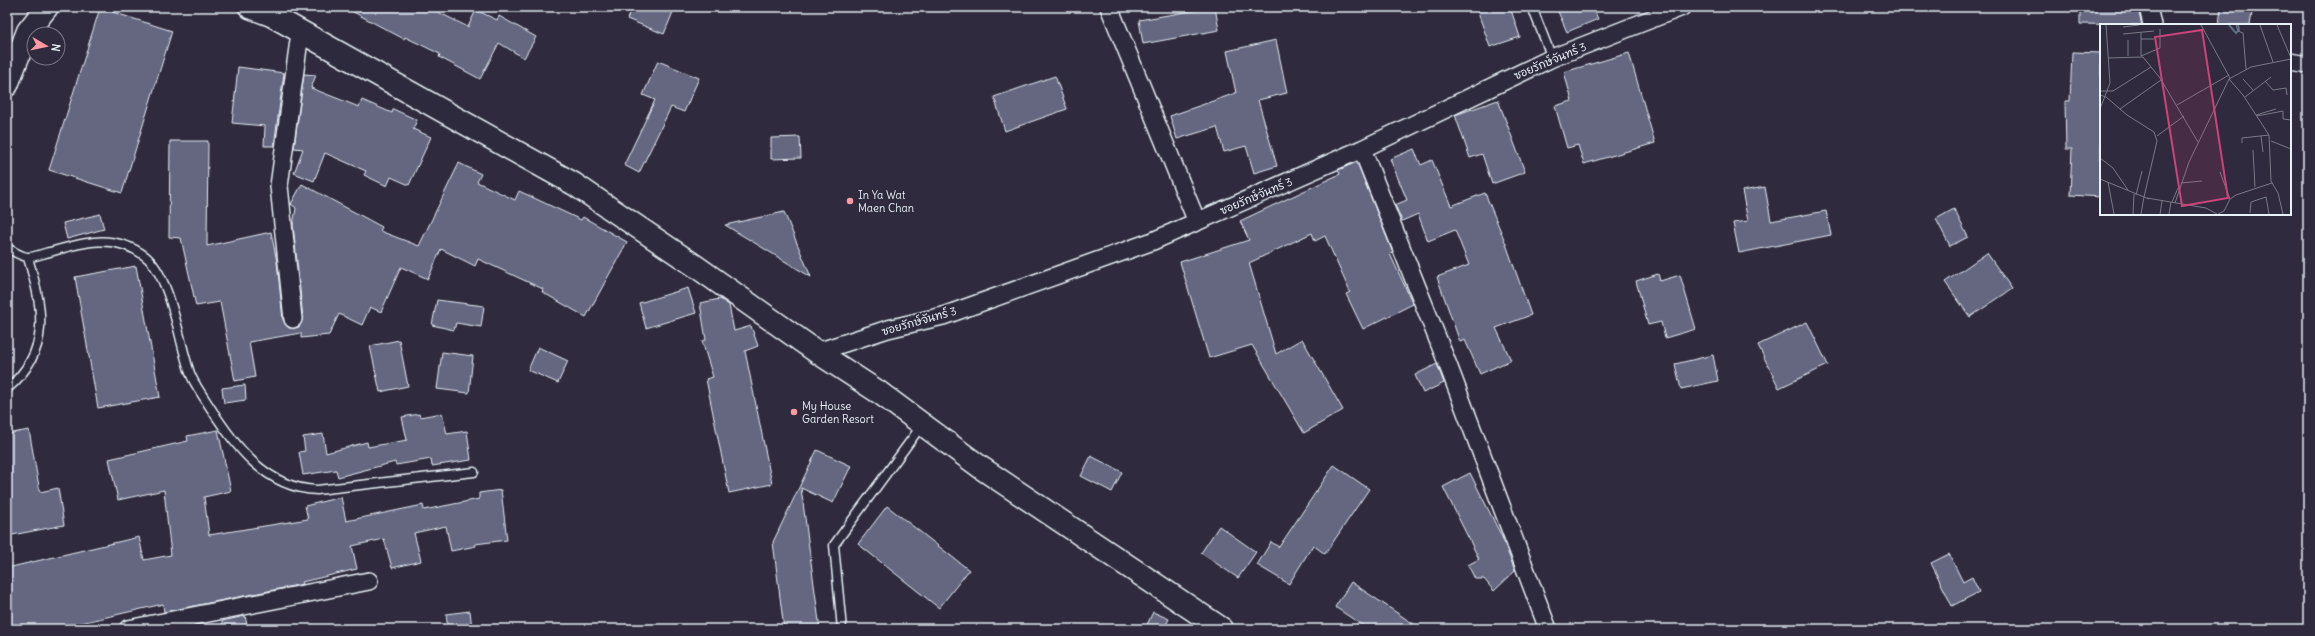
<svg xmlns="http://www.w3.org/2000/svg" width="2315" height="636" font-family="Delius,'Playpen Sans Thai',sans-serif">
<style>
.building{fill:#656680;stroke:#e8f1f8}
.lines{fill:none;stroke-linecap:round;stroke-linejoin:round}
.lane-casing{stroke:#e8f1f8;stroke-width:11}
.street-casing{stroke:#e8f1f8;stroke-width:20}
.secondary-casing{stroke:#e8f1f8;stroke-width:25}
.lane{stroke:#2f2a3d;stroke-width:8}
.street{stroke:#2f2a3d;stroke-width:17}
.secondary{stroke:#2f2a3d;stroke-width:22}
.poi-dot{fill:#ff9aa2;stroke:#2f2a3d;stroke-width:1.5}
.labels{text-anchor:middle;stroke-width:3.5;stroke-linejoin:round;paint-order:stroke}
.street-label{font-size:11px;fill:#e8f1f8;stroke:#2f2a3d}
.poi-label{font-size:11px;fill:#e8f1f8;stroke:#2f2a3d;text-anchor:start}
.inset-river{fill:none;stroke:#5e7087;stroke-width:2}
.inset-road{fill:none;stroke:#797a88;stroke-width:1}
.view{fill:#ca437a;fill-opacity:0.15;stroke:#ca437a;stroke-width:2}
.inset-edge{fill:none;stroke:#e8f1f8;stroke-width:2}
</style>
<rect width="100%" height="100%" fill="#2f2a3d"/>
<filter id="ink" filterUnits="userSpaceOnUse"><feTurbulence type="fractalNoise" baseFrequency=".025" numOctaves="2"/><feDisplacementMap in="SourceGraphic" scale="8" xChannelSelector="R" yChannelSelector="G"/><feConvolveMatrix kernelMatrix="1 2 1 2 8 2 1 2 1" color-interpolation-filters="sRGB"/></filter>
<g filter="url(#ink)">
<!-- building -->
<path class="building" d="M 344,7 L 428,7 L 468,27 L 476,10 L 497,20 L 499,16 L 536,37 L 524,58 L 499,43 L 480,79 L 439,57 L 440,54 L 405,37 L 404,39 Z
M 632,7 L 675,7 L 664,34 L 627,19 Z
M 1215,7 L 1219,30 L 1143,44 L 1139,20 Z
M 1476,7 L 1510,7 L 1520,37 L 1490,47 Z
M 1556,7 L 1593,7 L 1598,19 L 1567,32 Z
M 2080,7 L 2138,10 L 2142,25 L 2080,24 Z
M 2221,7 L 2253,7 L 2250,25 L 2219,25 Z
M 100,8 L 172,31 L 122,193 L 49,170 Z
M 1276,40 L 1287,93 L 1258,100 L 1277,166 L 1254,173 L 1246,146 L 1224,152 L 1217,127 L 1177,139 L 1170,116 L 1236,93 L 1227,51 Z
M 2072,52 L 2101,53 L 2101,197 L 2070,195 L 2072,149 L 2066,149 L 2065,101 L 2070,101 Z
M 1629,53 L 1655,143 L 1584,164 L 1578,145 L 1567,148 L 1555,106 L 1572,101 L 1564,72 Z
M 658,61 L 699,78 L 684,112 L 671,107 L 639,173 L 624,165 L 655,100 L 643,95 Z
M 238,67 L 284,73 L 274,146 L 264,146 L 265,126 L 232,123 Z
M 304,74 L 316,75 L 311,88 L 359,107 L 362,100 L 392,113 L 393,109 L 417,120 L 413,129 L 431,137 L 409,185 L 391,177 L 387,186 L 364,175 L 366,171 L 325,153 L 314,181 L 294,173 L 303,149 L 294,148 Z
M 1055,76 L 1067,109 L 1005,131 L 994,97 Z
M 1498,100 L 1525,172 L 1492,184 L 1482,154 L 1470,158 L 1455,115 Z
M 800,137 L 801,158 L 771,159 L 771,138 Z
M 170,141 L 208,141 L 207,246 L 271,232 L 277,262 L 283,320 L 289,328 L 299,327 L 303,318 L 293,225 L 296,208 L 291,204 L 302,184 L 382,227 L 380,231 L 419,246 L 459,163 L 481,174 L 477,182 L 515,200 L 519,191 L 581,220 L 583,217 L 627,242 L 586,317 L 542,292 L 543,289 L 478,259 L 475,266 L 441,249 L 428,279 L 401,267 L 381,312 L 370,307 L 362,325 L 339,314 L 329,335 L 301,338 L 301,333 L 249,342 L 255,377 L 235,381 L 220,302 L 196,306 L 181,238 L 169,237 Z
M 1414,149 L 1421,165 L 1432,160 L 1451,206 L 1485,193 L 1506,244 L 1531,315 L 1496,328 L 1511,360 L 1480,374 L 1465,340 L 1460,342 L 1437,277 L 1469,265 L 1455,230 L 1428,241 L 1418,214 L 1402,221 L 1395,205 L 1407,200 L 1390,159 Z
M 1357,162 L 1393,253 L 1390,254 L 1413,304 L 1363,329 L 1346,294 L 1350,292 L 1325,236 L 1315,241 L 1312,233 L 1249,263 L 1276,354 L 1302,339 L 1343,410 L 1304,433 L 1252,345 L 1209,358 L 1180,262 L 1249,240 L 1240,221 L 1340,174 L 1338,170 Z
M 1765,187 L 1771,221 L 1826,211 L 1831,235 L 1739,253 L 1733,223 L 1748,221 L 1742,191 Z
M 1954,209 L 1968,237 L 1950,246 L 1936,219 Z
M 784,212 L 811,277 L 725,225 Z
M 100,214 L 104,229 L 67,239 L 63,223 Z
M 1987,253 L 2012,289 L 1970,317 L 1945,282 Z
M 136,266 L 160,397 L 98,408 L 75,277 Z
M 1658,274 L 1660,281 L 1680,275 L 1696,329 L 1665,338 L 1661,322 L 1648,325 L 1636,281 Z
M 688,288 L 696,313 L 646,328 L 639,303 Z
M 720,299 L 729,305 L 734,331 L 751,326 L 758,346 L 745,351 L 772,484 L 729,493 L 706,379 L 713,377 L 702,341 L 706,340 L 700,303 Z
M 437,300 L 484,306 L 481,327 L 456,323 L 454,330 L 432,325 Z
M 1807,322 L 1828,365 L 1779,388 L 1758,345 Z
M 399,340 L 408,386 L 380,392 L 370,346 Z
M 538,347 L 568,361 L 558,383 L 528,370 Z
M 442,352 L 473,356 L 469,393 L 437,389 Z
M 1713,355 L 1718,381 L 1681,389 L 1675,364 Z
M 1437,364 L 1444,383 L 1423,393 L 1415,375 Z
M 245,385 L 246,400 L 224,403 L 222,388 Z
M 442,413 L 447,434 L 467,431 L 471,460 L 432,466 L 431,459 L 396,465 L 395,462 L 338,477 L 336,470 L 303,475 L 299,452 L 305,451 L 303,437 L 323,434 L 326,453 L 367,442 L 368,447 L 407,440 L 402,417 L 419,414 L 420,417 Z
M 29,430 L 40,492 L 58,488 L 64,525 L 7,536 L 7,434 Z
M 218,430 L 231,491 L 204,497 L 209,535 L 308,519 L 305,506 L 341,497 L 346,521 L 423,505 L 424,510 L 479,499 L 479,493 L 501,490 L 507,540 L 475,544 L 476,546 L 451,551 L 446,526 L 414,533 L 421,561 L 392,568 L 384,539 L 352,546 L 357,569 L 302,582 L 303,584 L 164,612 L 163,604 L 55,629 L 7,629 L 7,568 L 139,537 L 144,560 L 171,555 L 164,490 L 118,500 L 109,459 L 188,441 L 187,436 Z
M 817,450 L 851,466 L 833,503 L 801,488 L 820,629 L 784,629 L 773,542 Z
M 1091,456 L 1122,472 L 1112,492 L 1081,476 Z
M 1334,465 L 1369,489 L 1325,554 L 1313,545 L 1289,584 L 1257,565 L 1271,542 L 1279,547 Z
M 1470,473 L 1502,537 L 1515,571 L 1494,591 L 1484,579 L 1475,579 L 1468,565 L 1479,559 L 1443,487 Z
M 887,506 L 969,570 L 939,608 L 858,544 Z
M 1219,526 L 1256,552 L 1238,578 L 1201,553 Z
M 1949,554 L 1963,582 L 1972,577 L 1979,592 L 1952,606 L 1931,563 Z
M 1351,582 L 1421,629 L 1368,629 L 1335,607 Z
M 470,611 L 472,629 L 448,629 L 446,614 Z
M 1153,612 L 1169,619 L 1164,629 L 1145,629 Z
M 245,616 L 248,629 L 223,629 L 222,621 Z"/>
<g class="lines">
<!-- lane casing -->
<g class="lane-casing">
<path id="lane" d="M 1532,7 L 1552,58
M 7,248 C 13,251 23,258 29,257 C 36,257 43,253 50,252 C 83,242 114,233 145,256 C 171,276 179,342 190,373 C 194,384 202,394 208,404 C 234,445 265,488 317,490 L 474,472
M 7,389 C 52,351 43,308 28,258
M 842,629 L 834,545 L 922,425"/>
</g>
<!-- street casing -->
<g class="street-casing">
<path id="street" d="M 1109,7 L 1197,222
M 2148,7 L 2152,25
M 2290,62 L 2308,65
M 1362,149 L 1448,365 L 1548,629
M 293,319 L 279,186 L 300,33
M 817,352 L 888,329 L 943,316 L 1153,241 L 1362,149 L 1552,58 L 1682,7
M 128,629 L 369,581"/>
</g>
<!-- secondary casing -->
<g class="secondary-casing">
<path id="secondary" d="M 250,7 L 271,15 L 574,184 L 694,265 L 817,352 L 880,393 L 983,469 L 1222,629
M 7,85 L 28,31 L 47,7"/>
</g>
<!-- lane -->
<use href="#lane" class="lane"/>
<!-- street -->
<use href="#street" class="street"/>
<!-- secondary -->
<use href="#secondary" class="secondary"/>
</g>
</g>
<!-- markers -->
<g class="poi-dot">
<circle cx="850" cy="201" r="4"/>
<circle cx="794" cy="412" r="4"/>
</g>
<g class="labels">
<!-- street labels -->
<g class="street-label">
<text transform="translate(1550 61) rotate(-23)" y="4">ซอยรักษ์จันทร์ 3</text>
<text transform="translate(1256 196) rotate(-23)" y="4">ซอยรักษ์จันทร์ 3</text>
<text transform="translate(919 321) rotate(-16)" y="4">ซอยรักษ์จันทร์ 3</text>
</g>
<!-- poi labels -->
<g class="poi-label">
<text x="858" y="199">In Ya Wat<tspan x="858" dy="13">Maen Chan</tspan></text>
<text x="802" y="410">My House<tspan x="802" dy="13">Garden Resort</tspan></text>
</g>
</g>
<!-- overview -->
<g transform="translate(2100 24)">
<rect width="191" height="191" fill="#2f2a3d"/>
<path class="inset-river" d="M 129,1 L 136,9 L 139,6 L 138,1"/>
<path class="inset-road" d="M 101,1 L 130,54M 136,1 L 138,7 L 143,9 L 146,45M 160,1 L 173,38M 177,1 L 191,34M 23,3 L 39,1M 41,9 L 41,32 L 60,24 L 60,5M 23,10 L 54,7M 41,15 L 54,15M 28,32 L 28,16M 8,34 L 43,33 L 60,54 L 98,118M 129,55 L 143,71 L 169,111 L 171,157 L 178,169 L 183,190M 143,55 L 153,66M 165,57 L 173,66 L 186,64 L 187,71M 0,67 L 13,67 L 51,43M 0,71 L 6,73 L 27,91 L 54,108 L 57,117 L 44,173 L 0,155M 145,73 L 171,53M 77,81 L 129,51M 0,85 L 10,59 L 6,1M 20,85 L 61,56M 156,91 L 176,85M 157,92 L 183,87 L 183,95 L 191,96M 57,112 L 84,92M 161,112 L 163,128M 171,117 L 191,125M 142,119 L 142,114 L 169,111M 153,126 L 155,163M 0,134 L 13,144 L 28,166M 120,148 L 130,175M 8,158 L 14,190M 81,159 L 102,157M 36,171 L 42,147M 47,174 L 106,184 L 117,190M 72,178 L 78,164M 75,179 L 89,138 L 129,55 L 151,43 L 191,35M 150,189 L 151,178 L 166,173 L 169,190M 33,190 L 34,170M 41,190 L 44,173 L 49,175M 60,190 L 62,177M 69,190 L 71,178M 118,190 L 124,187 L 130,175 L 136,171 L 172,159"/>
<path class="view" d="M 102,6 L 128,174 L 82,182 L 55,13 Z"/>
<rect width="191" height="191" class="inset-edge"/>
</g>
<!-- margin -->
<rect width="2315" height="636" fill="none" stroke="#2f2a3d" stroke-width="24"/>
<rect x="12" y="12" width="2291" height="612" fill="none" stroke="#e8f1f8" stroke-width="1.5" filter="url(#ink)"/>
<!-- north arrow -->
<g transform="translate(46 46) rotate(99)"><circle r="19" fill="#2f2a3d" stroke="#797a88"/>
<path d="M0-3L7 15L0 10L-7 15Z" fill="#ff9aa2"/>
<text y="-6" font-size="11" font-weight="bold" text-anchor="middle" fill="#e8f1f8">N</text>
</g>
</svg>
